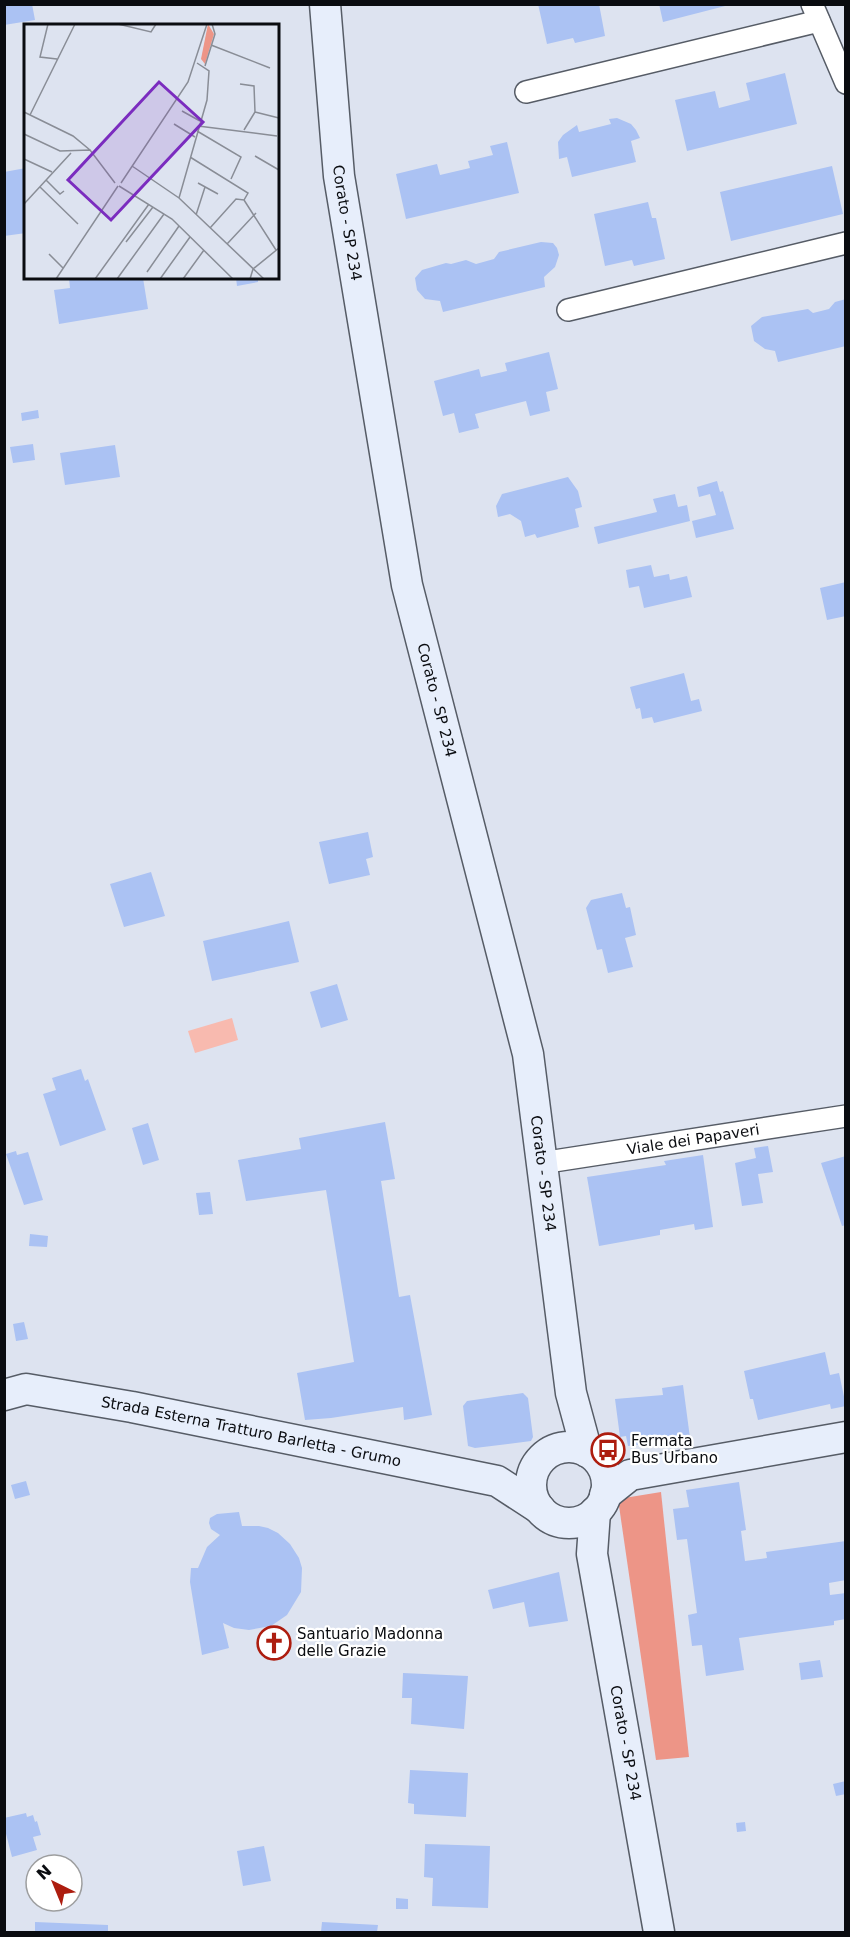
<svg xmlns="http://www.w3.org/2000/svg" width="850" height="1937" font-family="'DejaVu Sans',sans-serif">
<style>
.green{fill:#ed9587}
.water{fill:#f8baaf}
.building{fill:#abc2f3}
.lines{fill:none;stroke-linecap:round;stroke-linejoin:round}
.street-casing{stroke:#565c66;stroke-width:24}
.secondary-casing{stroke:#565c66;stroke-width:33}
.street{stroke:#fff;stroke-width:21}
.secondary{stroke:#e7eefb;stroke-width:30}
.labels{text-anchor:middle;stroke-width:4.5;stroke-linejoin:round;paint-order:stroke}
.street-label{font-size:15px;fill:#0a0c10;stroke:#fff}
.poi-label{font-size:15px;fill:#0a0c10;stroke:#fff;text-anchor:start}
.inset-road{fill:none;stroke:#898d96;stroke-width:1.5}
.view{fill:#7b2cbf;fill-opacity:0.15;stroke:#7b2cbf;stroke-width:3}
.inset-edge{fill:none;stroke:#0a0c10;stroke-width:3}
</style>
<rect width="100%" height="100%" fill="#dde3f0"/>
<!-- green -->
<path class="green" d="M 661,1492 L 689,1757 L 656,1760 L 618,1499 Z"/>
<!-- water -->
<path class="water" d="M 232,1018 L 238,1040 L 195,1053 L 188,1031 Z"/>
<!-- building -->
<path class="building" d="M 4,4 L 32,4 L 35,20 L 4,25 Z
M 538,4 L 599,4 L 605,36 L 575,43 L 573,38 L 547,44 Z
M 659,4 L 729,4 L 729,5 L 663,22 Z
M 785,73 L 797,124 L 687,151 L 675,100 L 715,91 L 719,108 L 750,100 L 746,83 Z
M 617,118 L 631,124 L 636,130 L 640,138 L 631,141 L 636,162 L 572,177 L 567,157 L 559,159 L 558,142 L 563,135 L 577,125 L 579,132 L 611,124 L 609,119 Z
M 507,142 L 519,193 L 406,219 L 396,174 L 437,164 L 440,175 L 470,168 L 468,161 L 493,155 L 490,146 Z
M 832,166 L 843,214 L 731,241 L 720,192 Z
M 26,168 L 26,233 L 4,236 L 4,189 L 6,189 L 4,172 Z
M 648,202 L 652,218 L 656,218 L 665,259 L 634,266 L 632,260 L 605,266 L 594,214 Z
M 541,242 L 553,243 L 557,248 L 559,255 L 555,267 L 544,277 L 545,287 L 443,312 L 440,301 L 425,299 L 417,290 L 415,278 L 422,270 L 446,263 L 451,264 L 466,260 L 476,264 L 494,259 L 499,252 Z
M 69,278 L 143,278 L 148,309 L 59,324 L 54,290 L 70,288 Z
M 236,278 L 258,278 L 258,282 L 237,286 Z
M 846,299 L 846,346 L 778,362 L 775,351 L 765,349 L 754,341 L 751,326 L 762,317 L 808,309 L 813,313 L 829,309 L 835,302 Z
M 549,352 L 558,389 L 546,392 L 550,411 L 530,416 L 526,401 L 475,414 L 479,428 L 459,433 L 454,413 L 443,416 L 434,381 L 479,369 L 481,377 L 507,371 L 505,363 Z
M 38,410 L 39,418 L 22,421 L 21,413 Z
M 33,444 L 35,460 L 13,463 L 10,447 Z
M 115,445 L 120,477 L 65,485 L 60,453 Z
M 568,477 L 578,491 L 582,507 L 575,509 L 579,527 L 537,538 L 535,534 L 525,537 L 521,521 L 510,514 L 498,517 L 496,506 L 502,494 Z
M 717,481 L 720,492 L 723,491 L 734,529 L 696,538 L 692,521 L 716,515 L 710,494 L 699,497 L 697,487 Z
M 675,494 L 678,507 L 687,505 L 690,521 L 598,544 L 594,527 L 657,512 L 653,499 Z
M 651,565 L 654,577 L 669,574 L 670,580 L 687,576 L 692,597 L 644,608 L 639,586 L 629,588 L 626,570 Z
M 846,582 L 846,616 L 827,620 L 820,588 Z
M 684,673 L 691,701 L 699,699 L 702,711 L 654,723 L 652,717 L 642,719 L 640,708 L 636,709 L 630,687 Z
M 368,832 L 373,857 L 366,859 L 370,875 L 329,884 L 319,842 Z
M 151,872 L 165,916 L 124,927 L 110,884 Z
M 622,893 L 626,908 L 630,907 L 636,935 L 625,938 L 633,967 L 608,973 L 602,949 L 597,950 L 586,908 L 591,900 Z
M 289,921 L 299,962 L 212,981 L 203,941 Z
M 337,984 L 348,1020 L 321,1028 L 310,992 Z
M 81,1069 L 85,1081 L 88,1079 L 106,1130 L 60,1146 L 43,1094 L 56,1090 L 52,1078 Z
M 385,1122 L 395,1179 L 381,1181 L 397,1284 L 399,1297 L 410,1295 L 432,1415 L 404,1420 L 403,1407 L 331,1418 L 305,1420 L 297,1373 L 354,1362 L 326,1190 L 246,1201 L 238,1160 L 301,1149 L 299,1138 Z
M 148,1123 L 159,1160 L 143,1165 L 132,1128 Z
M 768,1146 L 773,1172 L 758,1174 L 763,1203 L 742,1206 L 735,1163 L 756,1158 L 754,1148 Z
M 16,1151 L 17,1155 L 28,1152 L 43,1200 L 24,1205 L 6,1154 Z
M 703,1155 L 713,1227 L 695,1230 L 694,1224 L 660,1230 L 660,1235 L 599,1246 L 587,1177 L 666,1165 L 664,1161 Z
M 846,1156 L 846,1225 L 842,1226 L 821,1163 Z
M 210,1192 L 213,1214 L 199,1215 L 196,1193 Z
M 30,1234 L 48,1236 L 47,1247 L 29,1246 Z
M 24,1322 L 28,1339 L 16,1341 L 13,1324 Z
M 825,1352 L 830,1375 L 839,1373 L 846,1406 L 831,1409 L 830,1404 L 758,1420 L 753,1399 L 750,1399 L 744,1371 Z
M 683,1385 L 690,1438 L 668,1441 L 668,1437 L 644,1441 L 645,1444 L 628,1446 L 626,1436 L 620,1437 L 615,1399 L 663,1395 L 662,1388 Z
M 523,1393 L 528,1398 L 533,1437 L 531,1441 L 475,1448 L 468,1446 L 463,1406 L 467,1401 Z
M 26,1481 L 30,1495 L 15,1499 L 11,1485 Z
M 739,1482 L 746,1530 L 741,1531 L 745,1561 L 767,1558 L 766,1552 L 846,1541 L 846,1580 L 829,1583 L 830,1595 L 846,1593 L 846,1619 L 834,1621 L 834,1625 L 739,1638 L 744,1670 L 706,1676 L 702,1645 L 692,1646 L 688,1615 L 697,1613 L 687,1539 L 677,1540 L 673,1509 L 689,1507 L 686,1490 Z
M 239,1512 L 242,1526 L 259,1526 L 268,1528 L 278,1533 L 290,1544 L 299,1558 L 302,1568 L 301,1592 L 287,1615 L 271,1626 L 249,1630 L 234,1628 L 223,1623 L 229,1648 L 202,1655 L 190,1582 L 191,1568 L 198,1568 L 207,1547 L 220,1535 L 211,1529 L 209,1523 L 210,1518 L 217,1514 Z
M 559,1572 L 568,1621 L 529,1627 L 524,1602 L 493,1609 L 488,1590 Z
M 820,1660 L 823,1677 L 801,1680 L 799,1663 Z
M 403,1673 L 468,1676 L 464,1729 L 411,1724 L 412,1698 L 402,1698 Z
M 410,1770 L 468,1773 L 466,1817 L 414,1814 L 414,1804 L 408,1803 Z
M 846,1781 L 846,1794 L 836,1796 L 833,1784 Z
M 26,1813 L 27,1817 L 33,1815 L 35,1822 L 37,1821 L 41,1835 L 33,1837 L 37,1850 L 12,1857 L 4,1826 L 4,1818 Z
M 745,1822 L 746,1831 L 737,1832 L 736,1823 Z
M 425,1844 L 490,1846 L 488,1908 L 432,1906 L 433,1878 L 424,1877 Z
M 264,1846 L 271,1881 L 243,1886 L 237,1851 Z
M 396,1898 L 408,1899 L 408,1909 L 396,1909 Z
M 35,1922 L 108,1925 L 108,1932 L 35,1932 Z
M 322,1922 L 378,1925 L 377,1932 L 321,1932 Z"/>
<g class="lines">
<!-- street casing -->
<g class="street-casing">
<g id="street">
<path d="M 812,4 L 846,83"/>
<path d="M 526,92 L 819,21"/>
<path d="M 568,310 L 846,243"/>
<path id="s1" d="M 541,1163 L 846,1116"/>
</g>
</g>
<!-- secondary casing -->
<g class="secondary-casing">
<g id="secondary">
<path id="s2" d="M 325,4 L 339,176 L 407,585 L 528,1054 L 571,1393 L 587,1452"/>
<path id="s3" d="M 4,1395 L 26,1389 L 132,1407 L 497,1481 L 540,1509"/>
<circle cx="569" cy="1485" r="38"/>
<path d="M 605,1495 L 630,1475 L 846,1437"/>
<path id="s4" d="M 595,1512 L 592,1554 L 659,1932"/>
</g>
</g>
<!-- street -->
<use href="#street" class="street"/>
<!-- secondary -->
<use href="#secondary" class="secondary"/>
</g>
<!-- icons -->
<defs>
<g id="bus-ring" transform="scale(1.725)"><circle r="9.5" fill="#fff" stroke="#ad1d0f" stroke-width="1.5"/><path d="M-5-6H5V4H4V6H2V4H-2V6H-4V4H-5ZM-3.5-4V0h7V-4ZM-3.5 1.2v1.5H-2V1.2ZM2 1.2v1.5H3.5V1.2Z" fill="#ad1d0f"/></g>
<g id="church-ring" transform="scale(1.725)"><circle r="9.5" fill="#fff" stroke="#ad1d0f" stroke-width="1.5"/><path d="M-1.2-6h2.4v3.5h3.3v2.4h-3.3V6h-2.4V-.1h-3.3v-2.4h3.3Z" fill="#ad1d0f"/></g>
</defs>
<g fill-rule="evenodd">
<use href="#bus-ring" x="608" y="1450"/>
<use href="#church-ring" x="274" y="1643"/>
</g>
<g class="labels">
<!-- street labels -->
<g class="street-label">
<text dy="5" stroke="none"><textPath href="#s2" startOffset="220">Corato - SP 234</textPath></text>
<text dy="5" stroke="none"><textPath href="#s2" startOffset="706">Corato - SP 234</textPath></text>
<text dy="5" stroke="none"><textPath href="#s1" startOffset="154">Viale dei Papaveri</textPath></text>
<text dy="5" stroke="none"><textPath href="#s2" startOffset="1192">Corato - SP 234</textPath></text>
<text dy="5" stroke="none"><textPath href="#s3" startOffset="252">Strada Esterna Tratturo Barletta - Grumo</textPath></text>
<text dy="5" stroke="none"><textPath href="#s4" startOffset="234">Corato - SP 234</textPath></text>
</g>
<!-- poi labels -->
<g class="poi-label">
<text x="631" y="1446">Fermata<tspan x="631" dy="17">Bus Urbano</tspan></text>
<text x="297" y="1639">Santuario Madonna<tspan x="297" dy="17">delle Grazie</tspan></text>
</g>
</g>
<!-- overview -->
<g transform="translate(24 24)">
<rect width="255" height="255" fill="#dde3f0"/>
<path d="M 184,0 L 190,10 L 181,40 L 177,35 Z" fill="#ed9587"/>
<path class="inset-road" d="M 24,0 L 16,33 L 33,35M 94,0 L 127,8 L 132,0M 187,21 L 246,44M 181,42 L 191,10 L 188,0M 216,60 L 230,62 L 231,88 L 220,106M 158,87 L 176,97M 0,88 L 49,112 L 66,126M 231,88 L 255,94M 6,91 L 51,0M 150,100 L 171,113M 174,102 L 253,112M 173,107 L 217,133 L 207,155M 0,110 L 36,127 L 66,126 L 91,159M 231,132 L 255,146M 166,133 L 224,169 L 220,176 L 212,175 L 186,204M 0,135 L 28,148M 108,142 L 155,174 L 240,255M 22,156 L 36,170 L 40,167M 97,159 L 164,58 L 183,0M 174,159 L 194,170M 95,162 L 148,195 L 209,255M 16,163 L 54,200M 155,174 L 183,76 L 185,47 L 173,39M 220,176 L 252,226M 0,180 L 47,129M 172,191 L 181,163M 102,218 L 129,183M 203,220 L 232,189M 25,230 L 39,244M 123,248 L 155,202M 32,255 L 94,162M 71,255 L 125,180M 93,255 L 140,190M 136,255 L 166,213M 159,255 L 180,226M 226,255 L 229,245 L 255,224"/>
<path class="view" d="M 135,58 L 179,98 L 87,196 L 44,156 Z"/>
<rect width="255" height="255" class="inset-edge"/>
</g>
<!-- border -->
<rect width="850" height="1937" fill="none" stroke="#0a0c10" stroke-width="12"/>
<!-- north arrow -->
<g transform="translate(54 1883) rotate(317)"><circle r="28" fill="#ffffff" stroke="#9d9e9f" stroke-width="1.5"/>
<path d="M0-4.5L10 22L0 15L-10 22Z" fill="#ad1d0f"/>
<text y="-9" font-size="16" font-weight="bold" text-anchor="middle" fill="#0a0c10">N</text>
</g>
</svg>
